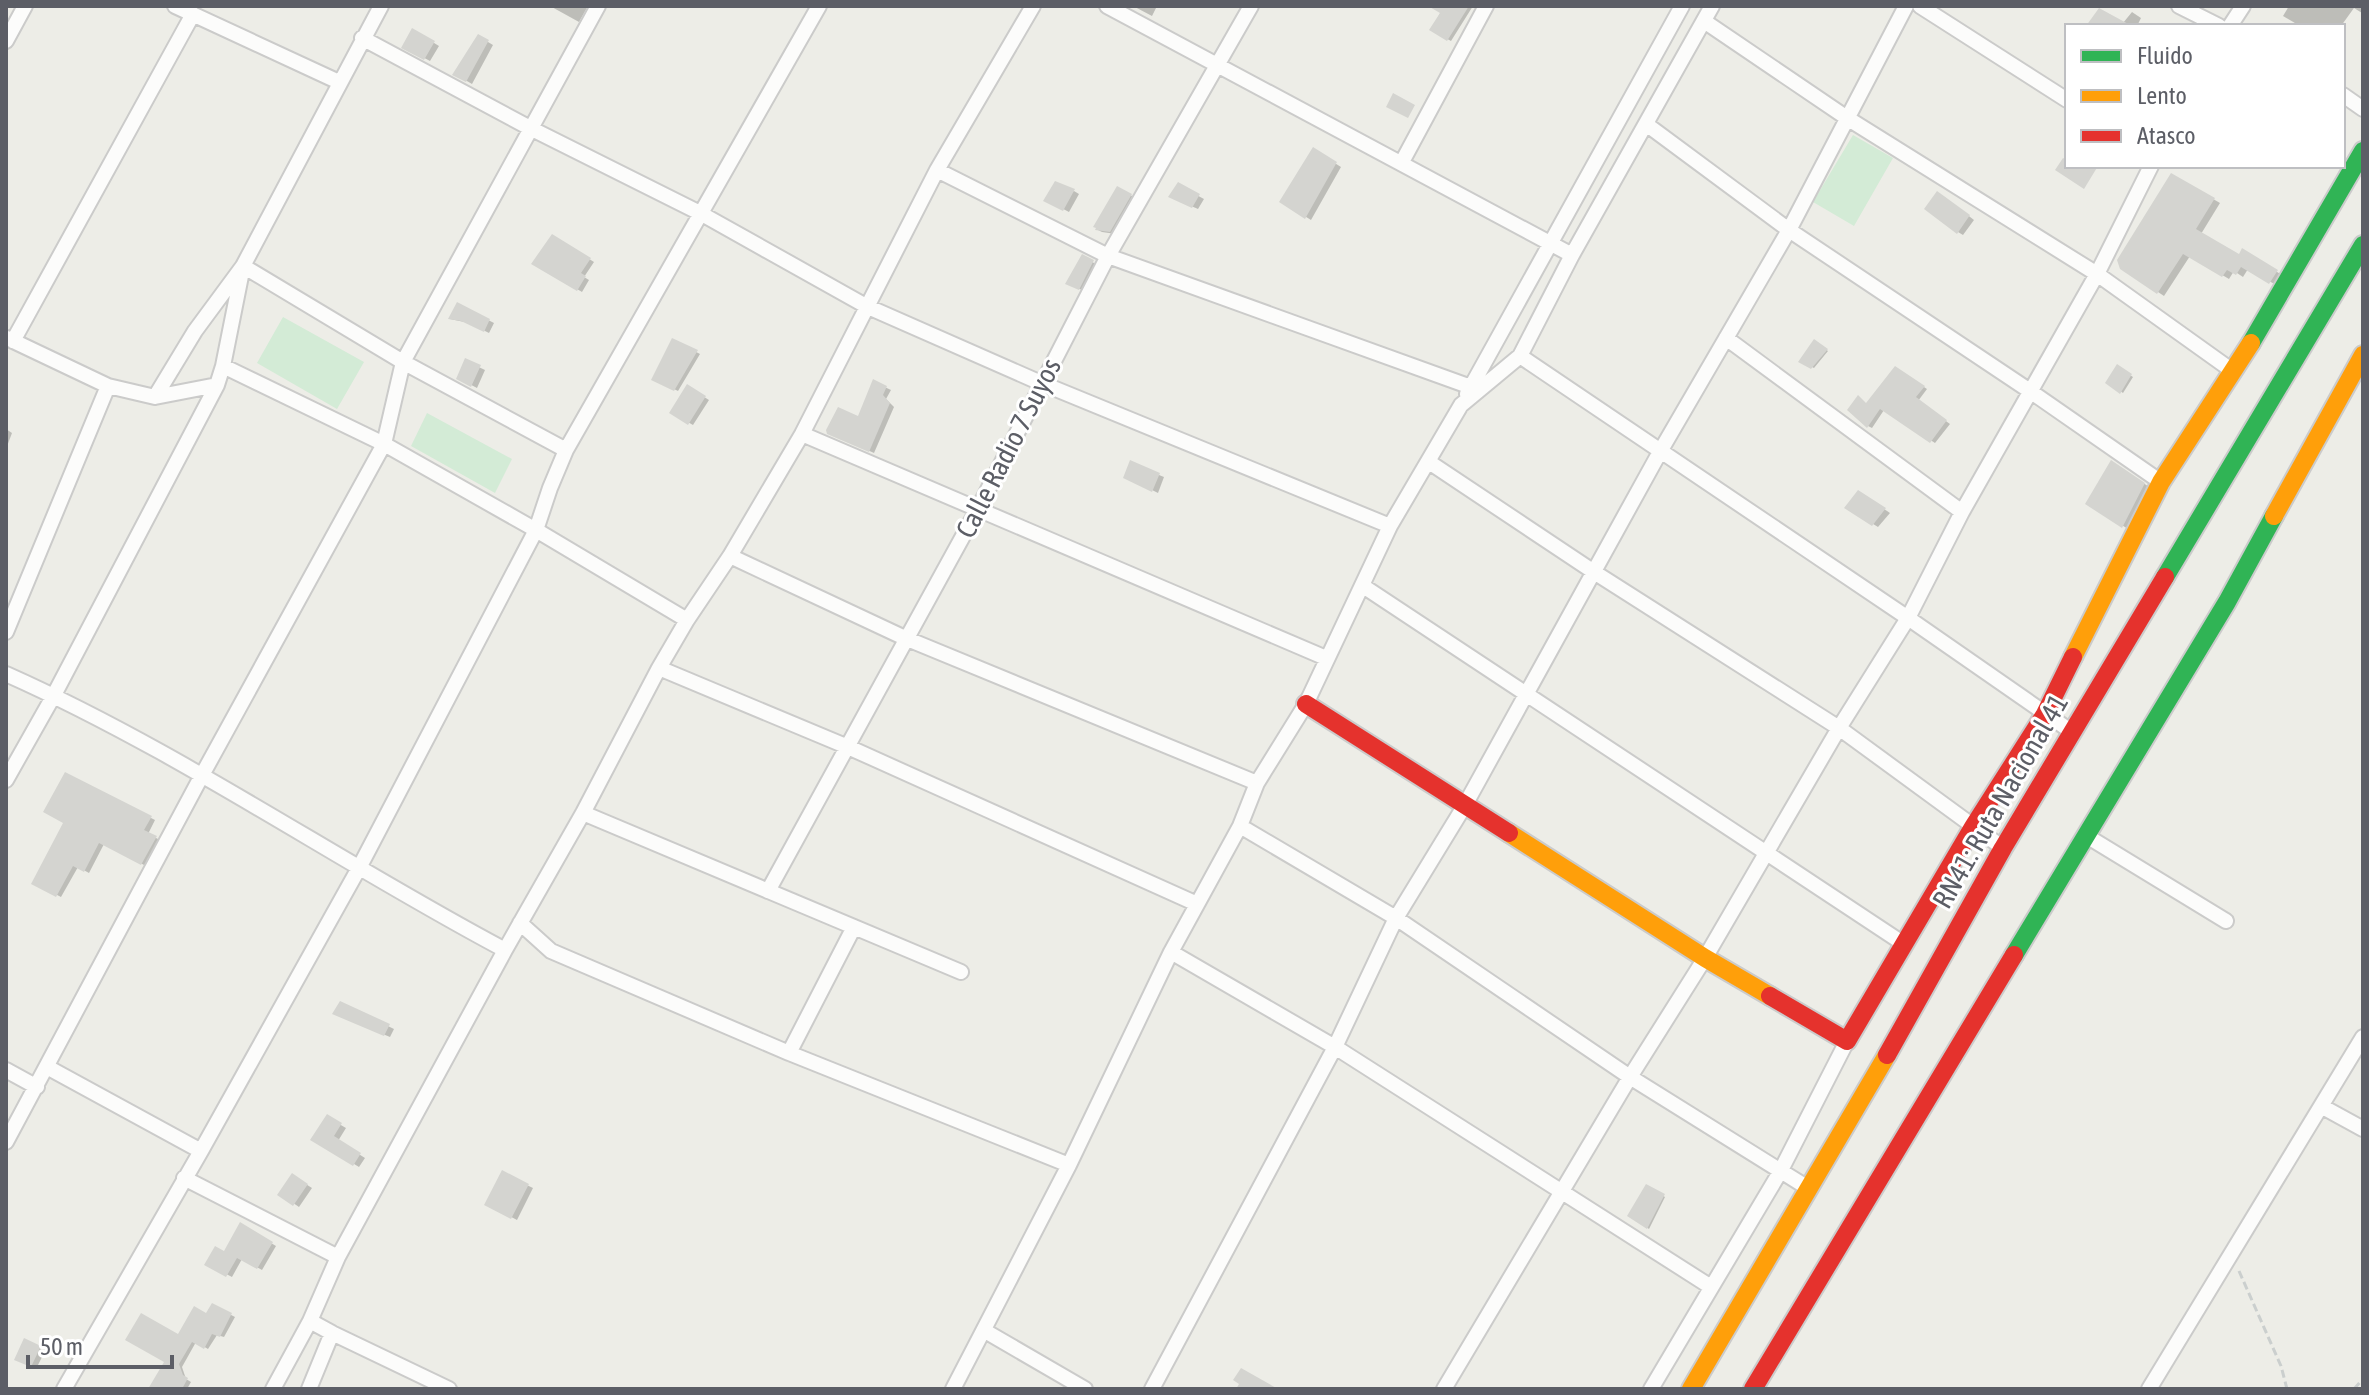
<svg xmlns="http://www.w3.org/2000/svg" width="2369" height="1395" font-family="'Asap Condensed',sans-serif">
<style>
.green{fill:#d3ebd6}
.shadow{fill:#0003}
.building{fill:#d4d4d0}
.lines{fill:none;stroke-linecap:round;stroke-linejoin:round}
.street-casing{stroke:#cbcbca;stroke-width:18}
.fast-casing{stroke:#cbcbcb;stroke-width:22}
.slow-casing{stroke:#cbcbcb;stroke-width:22}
.jam-casing{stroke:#cbcbcb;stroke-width:22}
.path{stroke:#cbcfce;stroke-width:3;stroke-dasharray:8 4;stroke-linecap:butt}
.street{stroke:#fcfcfb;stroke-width:14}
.fast{stroke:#30b455;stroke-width:18}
.slow{stroke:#ff9f0a;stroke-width:18}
.jam{stroke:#e5322d;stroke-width:18}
.labels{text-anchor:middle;stroke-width:6;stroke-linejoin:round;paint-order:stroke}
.street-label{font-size:28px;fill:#5c5e66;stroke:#fff}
</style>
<rect width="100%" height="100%" fill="#edede7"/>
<!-- green -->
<path class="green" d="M 1853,135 L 1893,158 L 1854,226 L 1813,202 Z
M 283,317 L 364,362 L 337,409 L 257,363 Z
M 427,413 L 512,459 L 495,493 L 411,446 Z"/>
<!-- shadow -->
<path class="shadow" d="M 550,6 L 588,6 L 579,22 Z
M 1133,6 L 1157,6 L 1152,16 Z
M 1444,6 L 1473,6 L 1451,41 L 1431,30 Z
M 2289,6 L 2363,6 L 2363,11 L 2362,13 L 2354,8 L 2341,26 L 2300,26 L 2283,16 Z
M 2132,12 L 2141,18 L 2137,26 L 2094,26 L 2123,23 Z
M 413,30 L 439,46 L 430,61 L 404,47 Z
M 478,36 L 493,45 L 472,84 L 455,74 Z
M 1314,150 L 1341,167 L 1311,220 L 1282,202 Z
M 2172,175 L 2220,203 L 2201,234 L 2240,256 L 2243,251 L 2282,275 L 2276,285 L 2248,269 L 2243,277 L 2234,271 L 2229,279 L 2190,256 L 2164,296 L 2122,268 Z
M 1178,185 L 1204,199 L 1198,209 L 1175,199 Z
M 1118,189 L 1136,198 L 1116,234 L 1102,232 L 1098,230 Z
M 1074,191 L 1079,194 L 1069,212 L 1046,200 Z
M 1943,196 L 1974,220 L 1963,235 L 1958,232 Z
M 553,236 L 594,262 L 584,277 L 589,280 L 582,292 L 534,263 Z
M 1082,257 L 1098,265 L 1085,291 L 1072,286 Z
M 457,304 L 494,323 L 489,333 L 469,323 L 450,319 Z
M 673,340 L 700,354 L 678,391 L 654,379 Z
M 1814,341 L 1828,351 L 1814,368 L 1801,361 Z
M 466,361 L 485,370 L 477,388 L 458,378 Z
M 2118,367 L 2133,377 L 2123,393 L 2108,382 Z
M 1896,369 L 1927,389 L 1918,401 L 1950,424 L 1935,443 L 1884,410 L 1872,428 L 1868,426 L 1867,404 Z
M 874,382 L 891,390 L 886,399 L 894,407 L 874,453 L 834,435 L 859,418 Z
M 688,387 L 709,400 L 693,425 L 672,413 Z
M 6,429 L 12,433 L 6,449 Z
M 2120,467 L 2152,489 L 2131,531 L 2088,503 Z
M 1159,475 L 1164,477 L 1158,493 L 1126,477 Z
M 1859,492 L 1890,513 L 1878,527 L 1847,508 Z
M 66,775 L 155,820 L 148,834 L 160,840 L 146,866 L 104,844 L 89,873 L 78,867 L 61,897 L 34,883 L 66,822 Z
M 341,1003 L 394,1029 L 390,1037 L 339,1016 Z
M 327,1117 L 346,1128 L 338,1141 L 365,1158 L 359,1167 L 313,1139 Z
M 502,1173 L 533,1188 L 517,1220 L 487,1204 Z
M 293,1176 L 312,1188 L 299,1207 L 280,1194 Z
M 1647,1186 L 1665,1197 L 1649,1229 L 1630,1215 Z
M 241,1225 L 276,1246 L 262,1270 L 242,1259 L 232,1277 L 207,1264 L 225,1254 Z
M 212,1305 L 235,1317 L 224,1337 L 217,1335 L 208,1349 L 196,1342 L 182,1367 L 186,1379 L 191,1382 L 187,1389 L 151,1389 L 179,1337 L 207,1316 Z
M 25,1341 L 45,1351 L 36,1369 L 17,1359 Z"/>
<!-- building -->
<path class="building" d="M 1428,6 L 1469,6 L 1447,41 L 1429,30 L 1440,13 Z
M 2099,8 L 2132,26 L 2086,26 Z
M 412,28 L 435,41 L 424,60 L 401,48 Z
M 478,34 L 489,40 L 466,82 L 452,75 Z
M 1393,93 L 1415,105 L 1408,118 L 1386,107 Z
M 1313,147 L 1337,162 L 1305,219 L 1279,202 Z
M 2063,158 L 2067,160 L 2067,166 L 2098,166 L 2084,189 L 2055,170 Z
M 2171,173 L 2215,198 L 2196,229 L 2239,254 L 2242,248 L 2278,270 L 2269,284 L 2241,267 L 2236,275 L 2227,270 L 2222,277 L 2183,254 L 2157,294 L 2120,269 L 2117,260 Z
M 1055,181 L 1075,189 L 1063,211 L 1043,201 Z
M 1178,182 L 1200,194 L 1192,208 L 1168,197 Z
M 1117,186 L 1132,194 L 1110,232 L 1095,230 L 1096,228 L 1093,227 Z
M 1937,191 L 1970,215 L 1957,234 L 1924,209 Z
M 552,234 L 591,258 L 581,273 L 586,276 L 577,291 L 531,264 Z
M 1082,254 L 1094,260 L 1079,290 L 1065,284 Z
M 457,302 L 490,319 L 484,332 L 461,321 L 448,319 Z
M 672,338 L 698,350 L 674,391 L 651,380 Z
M 1814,339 L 1828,349 L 1811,369 L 1798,362 Z
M 465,358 L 481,365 L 471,387 L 456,379 Z
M 2117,364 L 2132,374 L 2120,394 L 2105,383 Z
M 1895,366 L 1925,386 L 1916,397 L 1947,420 L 1930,443 L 1880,409 L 1867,428 L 1847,410 L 1858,395 L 1866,403 Z
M 873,379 L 887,386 L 883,395 L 890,403 L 869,452 L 827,434 L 826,430 L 838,407 L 858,416 Z
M 687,384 L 706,396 L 688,425 L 669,413 Z
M 1130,460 L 1160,473 L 1152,492 L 1123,478 Z
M 2111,460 L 2145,483 L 2122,528 L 2085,504 Z
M 1858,490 L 1886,508 L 1872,526 L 1844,508 Z
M 65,772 L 152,816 L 144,830 L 157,836 L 141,865 L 99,843 L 84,872 L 73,866 L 56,897 L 31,884 L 63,823 L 43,812 Z
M 340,1001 L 390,1024 L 384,1036 L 332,1014 Z
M 327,1114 L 342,1123 L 334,1136 L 361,1153 L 353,1166 L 310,1140 Z
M 502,1170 L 529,1184 L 511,1219 L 484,1205 Z
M 292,1173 L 308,1184 L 293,1206 L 277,1195 Z
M 1646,1184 L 1665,1194 L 1647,1229 L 1627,1216 Z
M 240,1222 L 273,1242 L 257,1269 L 237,1258 L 226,1277 L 204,1265 L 215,1246 L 224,1251 Z
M 212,1303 L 232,1313 L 220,1337 L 212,1334 L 204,1349 L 192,1342 L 179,1364 L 183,1375 L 188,1378 L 182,1389 L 148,1389 L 164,1362 L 125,1340 L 141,1313 L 178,1334 L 194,1306 L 206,1313 Z
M 24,1338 L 41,1346 L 31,1367 L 14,1360 Z
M 1241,1368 L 1278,1389 L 1236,1389 L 1239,1384 L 1233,1380 Z"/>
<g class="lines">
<!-- street casing -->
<g class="street-casing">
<path id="street" d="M 175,6 L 339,82
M 1107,6 L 1572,255
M 1920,6 L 2067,100
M 2179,6 L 2219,26
M 1704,21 L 1847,118 L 2097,274 L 2234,372
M 2230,26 L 2243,6
M 362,38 L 530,128 L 700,213 L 866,306 L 1041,383 L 1390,526
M 6,41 L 25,6
M 2343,95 L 2363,109
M 1646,124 L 1789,230 L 2030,391 L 2161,482
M 1402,162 L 1486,6
M 937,170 L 1108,256 L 1471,387
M 7,338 L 108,386 L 155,397 L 217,385
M 1726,338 L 1962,512
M 13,341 L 193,14
M 1520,356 L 1908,618 L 2072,732
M 223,366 L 384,444 L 536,530 L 687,620
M 1467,394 L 1682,6
M 155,397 L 195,331 L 243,266 L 403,362 L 566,450
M 802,434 L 1326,658
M 1429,462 L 1594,572 L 1839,728 L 2003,848
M 730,556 L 905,638 L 1257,783
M 1363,586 L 1904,944
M 6,632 L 108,386
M 659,668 L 848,747 L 1197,904
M 6,674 C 179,751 337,861 505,950
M 6,780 L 54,695 L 217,385 L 223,366 L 243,266 L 381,6
M 583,813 L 961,972
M 1240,826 L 1396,918 L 1630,1077 L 1808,1188
M 2085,835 L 2226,921
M 768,891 L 979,507 L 1108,256 L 1251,6
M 520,923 L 551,951 L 789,1053 L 1069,1165
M 1171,952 L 1335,1047 L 1711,1287
M 789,1053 L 854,927
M 47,1067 L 201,1151
M 6,1070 L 37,1087
M 2321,1106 L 2363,1129
M 6,1142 L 201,777 L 384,444 L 403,362 L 598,6
M 184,1178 L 338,1257
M 985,1331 L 1085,1389
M 332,1333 L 449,1389
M 64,1389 L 201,1151 L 359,868 L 536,530 L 550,488 L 566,450 L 819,6
M 273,1389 L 310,1321
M 309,1389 L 332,1333 L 310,1321 L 338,1257 L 505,950 L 583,813 L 659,668 L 687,620 L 730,556 L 802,434 L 937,170 L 1033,6
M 953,1389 L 1069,1165 L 1171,952 L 1240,826 L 1257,783 L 1306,704 L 1390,526 L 1461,405 L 1520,356 L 1572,255 L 1712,6
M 1152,1389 L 1335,1047 L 1396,918 L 1465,805 L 1661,450 L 1789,230 L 1906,6
M 1444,1389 L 1630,1077 L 1705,958 L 1839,728 L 1908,618 L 1962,512 L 2097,274 L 2151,166
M 1651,1389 L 1780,1172 L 1847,1041
M 2149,1389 L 2363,1037"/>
</g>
<!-- fast casing -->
<g class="fast-casing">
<path id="fast" d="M 2251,343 L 2363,151
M 2165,577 L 2363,245
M 2014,955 L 2227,602 L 2274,516"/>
</g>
<!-- slow casing -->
<g class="slow-casing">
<path id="slow" d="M 2274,516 L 2363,355
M 2073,657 L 2161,482 L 2251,343
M 1509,833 L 1705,958 L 1770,996
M 1691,1389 L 1887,1055"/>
</g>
<!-- jam casing -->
<g class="jam-casing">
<path id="jam" d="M 1306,704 L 1509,833
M 1770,996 L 1847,1041 L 1973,827 L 2045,714 L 2073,657
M 1887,1055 L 2003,848 L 2165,577
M 1753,1389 L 2014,955"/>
</g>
<!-- path -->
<path class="path" d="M 2239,1271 L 2281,1366 L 2287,1389
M 2354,1389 L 2363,1379"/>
<!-- street -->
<use href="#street" class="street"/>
<!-- fast -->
<use href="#fast" class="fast"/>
<!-- slow -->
<use href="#slow" class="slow"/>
<!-- jam -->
<use href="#jam" class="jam"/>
</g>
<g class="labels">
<!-- street labels -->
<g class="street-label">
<text transform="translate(1008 448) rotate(-63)" y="10">Calle Radio 7 Suyos</text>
<text transform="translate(2000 801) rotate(-60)" y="10">RN41: Ruta Nacional 41</text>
</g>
</g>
<!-- border -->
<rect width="2369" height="1395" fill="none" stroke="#5c5e66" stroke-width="16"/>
<!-- legend -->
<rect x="2065" y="24" width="280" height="144" fill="#ffffff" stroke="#bebfc2" stroke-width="2"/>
<rect x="2081" y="50" width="40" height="12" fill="#30b455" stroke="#bebfc2" stroke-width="2"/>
<text x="2137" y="64" font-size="24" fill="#5c5e66">Fluido</text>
<rect x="2081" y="90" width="40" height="12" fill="#ff9f0a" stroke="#bebfc2" stroke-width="2"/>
<text x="2137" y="104" font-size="24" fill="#5c5e66">Lento</text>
<rect x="2081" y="130" width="40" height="12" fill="#e5322d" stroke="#bebfc2" stroke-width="2"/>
<text x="2137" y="144" font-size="24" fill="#5c5e66">Atasco</text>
<!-- scale -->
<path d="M28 1355v12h144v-12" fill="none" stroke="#5c5e66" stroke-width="4"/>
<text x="40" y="1355" font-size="24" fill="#5c5e66" stroke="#ffffff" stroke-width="6" paint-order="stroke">50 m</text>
</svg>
